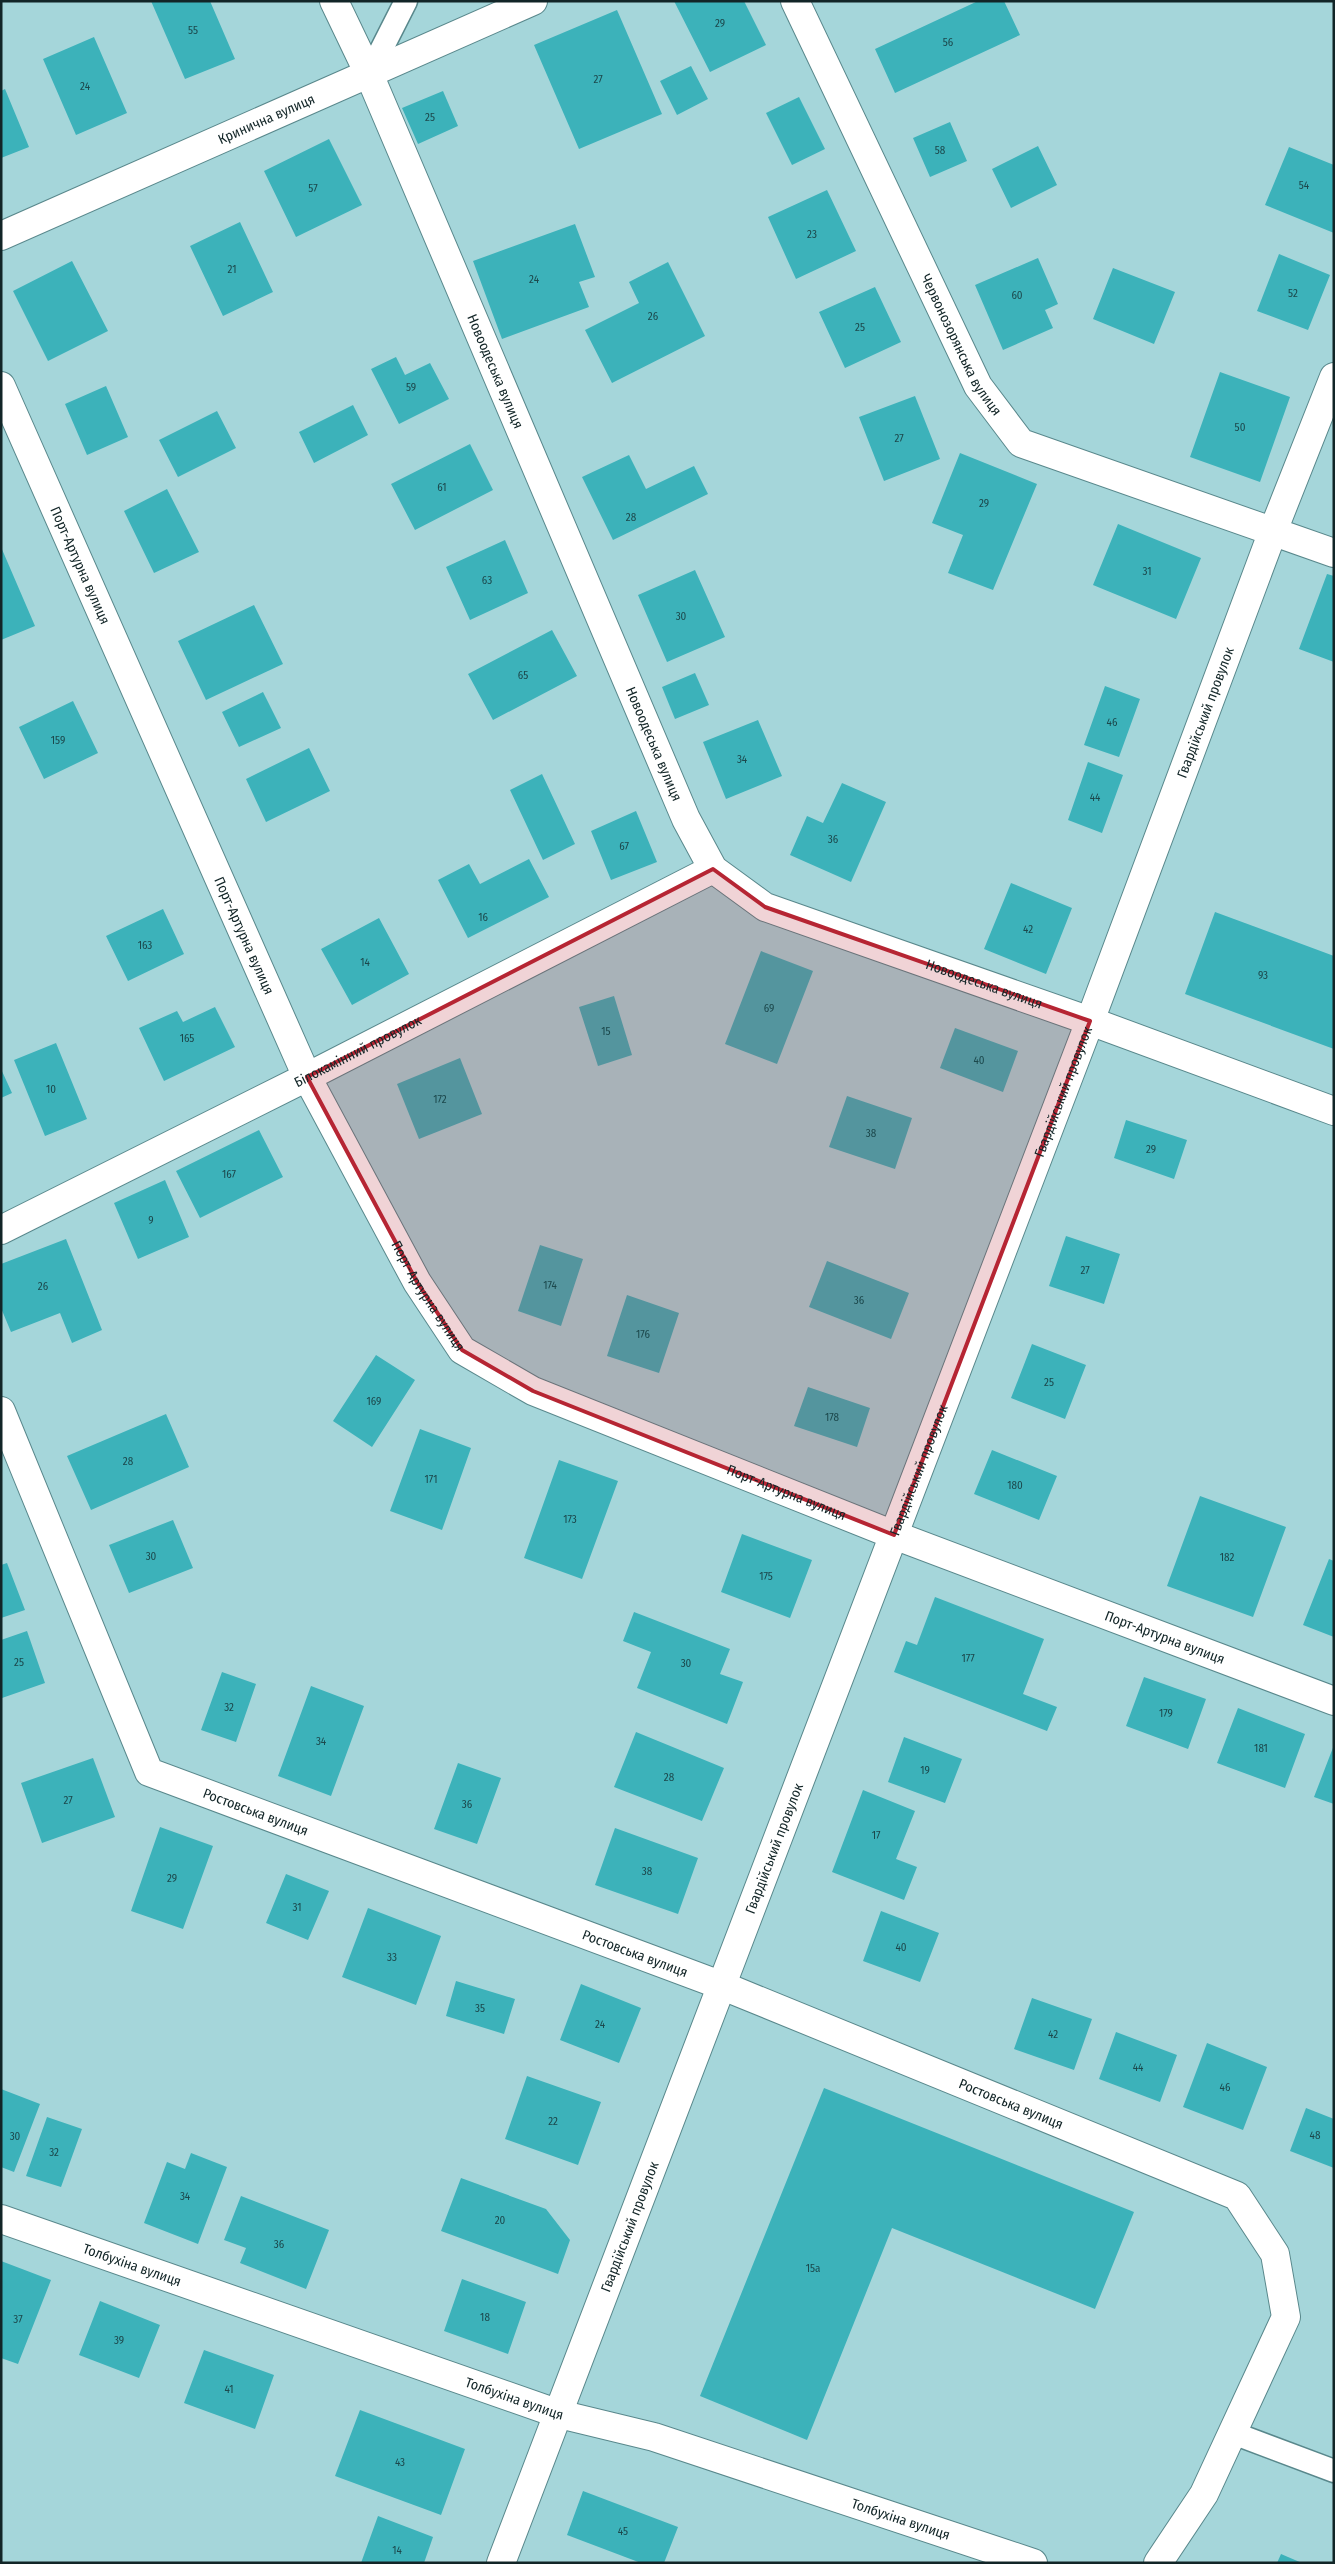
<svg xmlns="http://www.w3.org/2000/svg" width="1335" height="2564" font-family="'Fira Sans Condensed',sans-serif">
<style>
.building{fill:#3cb2ba}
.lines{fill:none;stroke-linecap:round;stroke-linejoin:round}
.service-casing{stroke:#59888c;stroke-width:25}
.minor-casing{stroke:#59888c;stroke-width:30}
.service{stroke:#fff;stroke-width:22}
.minor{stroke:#fff;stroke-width:28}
.marked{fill:#b62533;fill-opacity:0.2;stroke:#b62533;stroke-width:4;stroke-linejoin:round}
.labels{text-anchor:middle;stroke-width:4;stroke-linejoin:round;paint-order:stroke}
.number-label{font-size:11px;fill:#1c484c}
.street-label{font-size:14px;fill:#122527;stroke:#a5d6da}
</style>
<rect width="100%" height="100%" fill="#a5d6da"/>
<!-- building -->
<path class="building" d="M 151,1 L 210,1 L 235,59 L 185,79 Z
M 674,1 L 744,1 L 766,45 L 710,72 Z
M 978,1 L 1004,1 L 1020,35 L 895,93 L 875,49 Z
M 617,10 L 662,114 L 579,149 L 534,45 Z
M 94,37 L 127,113 L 76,135 L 43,59 Z
M 691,66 L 708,99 L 677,115 L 660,81 Z
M 5,89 L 29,147 L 1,158 L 1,91 Z
M 443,91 L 458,126 L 418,144 L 402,108 Z
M 799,97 L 825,149 L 792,165 L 766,113 Z
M 950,122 L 967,161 L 930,177 L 913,138 Z
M 329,139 L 362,205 L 296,237 L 264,171 Z
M 1038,146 L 1057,185 L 1011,208 L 992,169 Z
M 1289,147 L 1334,165 L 1334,233 L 1265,205 Z
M 827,190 L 856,251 L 796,279 L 768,217 Z
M 240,222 L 273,292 L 223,316 L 190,246 Z
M 575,224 L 595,277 L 579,282 L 589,307 L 502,339 L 473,261 Z
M 1279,254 L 1330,275 L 1308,330 L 1257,311 Z
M 1038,258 L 1058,304 L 1045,310 L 1053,328 L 1003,350 L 975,285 Z
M 72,261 L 108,331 L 48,361 L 13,291 Z
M 668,262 L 705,336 L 612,383 L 585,330 L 639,303 L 629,282 Z
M 1113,268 L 1175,292 L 1154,344 L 1093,319 Z
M 875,287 L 901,342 L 845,368 L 819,312 Z
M 396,357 L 405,375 L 430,363 L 449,399 L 399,424 L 371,369 Z
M 1220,372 L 1290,397 L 1260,482 L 1190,457 Z
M 106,386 L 128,437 L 87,455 L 65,404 Z
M 915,396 L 940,459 L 884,481 L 859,417 Z
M 353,405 L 368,435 L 314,463 L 299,432 Z
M 217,411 L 236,448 L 178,477 L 159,440 Z
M 470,444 L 493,490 L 415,530 L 391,484 Z
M 960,453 L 1037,484 L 993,590 L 948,573 L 963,535 L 932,523 Z
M 629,455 L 646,489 L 694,466 L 708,494 L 613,540 L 582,477 Z
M 167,489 L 199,552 L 154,573 L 124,511 Z
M 1118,524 L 1201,558 L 1176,619 L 1093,585 Z
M 505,540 L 528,593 L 470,620 L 446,567 Z
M 1,547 L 35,626 L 1,640 Z
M 695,570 L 725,637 L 667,662 L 638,595 Z
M 1327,574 L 1334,576 L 1334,662 L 1299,649 Z
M 254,605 L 283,664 L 206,700 L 178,641 Z
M 552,630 L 577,676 L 493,720 L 468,674 Z
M 695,673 L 709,705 L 675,719 L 662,687 Z
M 1105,686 L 1140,699 L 1119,757 L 1084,745 Z
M 263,692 L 281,728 L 239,747 L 222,712 Z
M 73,701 L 98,753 L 44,779 L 19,727 Z
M 758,720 L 782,776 L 726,799 L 703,742 Z
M 309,748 L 330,791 L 266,822 L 246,779 Z
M 1088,762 L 1123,775 L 1102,833 L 1068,820 Z
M 542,774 L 575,844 L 543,860 L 510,790 Z
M 842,783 L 886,802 L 851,882 L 790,855 L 807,816 L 823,823 Z
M 636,811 L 657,862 L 611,880 L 591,831 Z
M 529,859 L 549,897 L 468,938 L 438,880 L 469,864 L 480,884 Z
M 1011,883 L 1072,908 L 1046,974 L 984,949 Z
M 163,909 L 184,954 L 128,981 L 106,936 Z
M 1215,912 L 1334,956 L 1334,1049 L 1185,994 Z
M 379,918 L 409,974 L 352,1005 L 321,949 Z
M 761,951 L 813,971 L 777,1064 L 725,1044 Z
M 614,996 L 632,1055 L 598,1066 L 579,1007 Z
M 215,1007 L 235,1047 L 164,1081 L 139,1028 L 177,1011 L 183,1022 Z
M 955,1028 L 1018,1051 L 1003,1092 L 940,1068 Z
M 56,1043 L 87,1119 L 45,1136 L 14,1060 Z
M 460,1058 L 482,1114 L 419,1139 L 397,1084 Z
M 1,1069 L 12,1093 L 1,1098 Z
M 847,1096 L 912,1118 L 895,1169 L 829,1147 Z
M 1126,1120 L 1187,1140 L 1174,1179 L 1114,1158 Z
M 259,1130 L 283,1177 L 200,1218 L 176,1171 Z
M 165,1180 L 189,1237 L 138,1259 L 114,1203 Z
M 1066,1236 L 1120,1254 L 1104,1304 L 1049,1286 Z
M 66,1239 L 102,1330 L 72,1343 L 60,1313 L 11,1332 L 1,1308 L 1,1264 Z
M 540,1245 L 583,1259 L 561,1326 L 518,1311 Z
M 827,1261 L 909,1293 L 891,1339 L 809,1307 Z
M 627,1295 L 679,1313 L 659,1373 L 607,1356 Z
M 1032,1344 L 1086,1365 L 1065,1419 L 1011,1398 Z
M 376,1355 L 415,1380 L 372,1447 L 333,1421 Z
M 808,1387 L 870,1408 L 857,1447 L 794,1426 Z
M 166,1414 L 189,1467 L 91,1510 L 67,1456 Z
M 420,1429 L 471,1448 L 442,1530 L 390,1511 Z
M 992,1450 L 1057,1476 L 1039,1520 L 974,1494 Z
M 559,1460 L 618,1481 L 582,1579 L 524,1558 Z
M 1200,1496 L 1286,1527 L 1253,1617 L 1167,1586 Z
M 173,1520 L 193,1568 L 129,1593 L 109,1545 Z
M 742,1534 L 812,1560 L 790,1618 L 721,1592 Z
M 1329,1559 L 1334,1561 L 1334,1637 L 1303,1625 Z
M 7,1563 L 25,1610 L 1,1618 L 1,1565 Z
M 935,1597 L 1044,1639 L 1023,1694 L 1057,1707 L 1047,1731 L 894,1672 L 906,1641 L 917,1645 Z
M 634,1612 L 730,1649 L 720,1674 L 743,1682 L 727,1724 L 637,1688 L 651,1652 L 623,1641 Z
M 27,1631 L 45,1683 L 2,1698 L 1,1640 Z
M 222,1672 L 256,1684 L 236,1742 L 201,1730 Z
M 1144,1677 L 1206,1699 L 1188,1749 L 1126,1726 Z
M 311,1686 L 364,1706 L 331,1796 L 278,1776 Z
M 1238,1708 L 1305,1734 L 1285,1788 L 1217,1763 Z
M 636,1732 L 724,1768 L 702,1821 L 614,1787 Z
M 904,1737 L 962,1759 L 945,1803 L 888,1782 Z
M 1334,1745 L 1334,1804 L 1314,1797 Z
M 93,1758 L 115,1817 L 42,1843 L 21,1783 Z
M 458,1763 L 501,1778 L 477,1844 L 434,1829 Z
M 863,1790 L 915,1811 L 896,1859 L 917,1867 L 904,1900 L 832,1872 Z
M 160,1827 L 213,1846 L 183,1929 L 131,1911 Z
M 615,1828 L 698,1858 L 678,1914 L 595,1885 Z
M 286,1874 L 329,1891 L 308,1940 L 266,1923 Z
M 368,1908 L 441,1936 L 416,2005 L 342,1977 Z
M 881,1911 L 939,1933 L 920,1982 L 863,1961 Z
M 456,1981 L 515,1999 L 504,2034 L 446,2016 Z
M 581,1984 L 641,2008 L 619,2063 L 560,2040 Z
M 1032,1998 L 1092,2019 L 1074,2070 L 1014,2049 Z
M 1116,2032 L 1177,2055 L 1160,2102 L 1099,2079 Z
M 1207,2043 L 1267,2067 L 1243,2130 L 1183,2107 Z
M 527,2076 L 601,2102 L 578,2165 L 505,2139 Z
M 824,2088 L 1134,2212 L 1095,2309 L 892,2228 L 807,2440 L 700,2396 Z
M 1,2089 L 40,2104 L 14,2172 L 1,2167 Z
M 1306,2108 L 1334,2119 L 1334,2168 L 1290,2151 Z
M 47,2117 L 82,2129 L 61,2187 L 26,2176 Z
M 191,2153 L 227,2167 L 198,2244 L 144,2223 L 167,2162 L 185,2169 Z
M 461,2178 L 546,2209 L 570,2240 L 558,2274 L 441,2231 Z
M 241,2196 L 329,2230 L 306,2289 L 240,2263 L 246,2248 L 224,2240 Z
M 1,2261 L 51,2280 L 18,2364 L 1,2358 Z
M 462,2279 L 526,2302 L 508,2354 L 444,2331 Z
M 100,2301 L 160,2325 L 139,2378 L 79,2355 Z
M 204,2350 L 274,2375 L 255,2429 L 184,2403 Z
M 360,2410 L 465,2449 L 441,2515 L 335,2476 Z
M 583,2491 L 678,2527 L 664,2563 L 641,2563 L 567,2535 Z
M 378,2516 L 433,2537 L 424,2563 L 361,2563 Z
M 1281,2554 L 1302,2563 L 1277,2563 Z"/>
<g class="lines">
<!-- service casing -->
<g class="service-casing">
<path id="service" d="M 369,74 L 406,1
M 1233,2433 L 1334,2471"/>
</g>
<!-- minor casing -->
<g class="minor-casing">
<g id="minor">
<path id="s1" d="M 334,1 L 369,74 L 686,819 L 713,869 L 765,907 L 1090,1021 L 1334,1111"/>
<path id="s2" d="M 795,1 L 978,386 L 1021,443 L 1334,553"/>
<path id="s3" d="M 1,236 L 533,1"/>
<path id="s4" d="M 1,386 L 307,1077 L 417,1282 L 462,1350 L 533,1391 L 894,1535 L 1334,1701"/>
<path id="s5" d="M 1,1230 L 307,1077 L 713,869"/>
<path id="s6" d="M 1,1411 L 149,1772 L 723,1986 L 1237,2196 L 1275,2254 L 1286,2317 L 1204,2494 L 1158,2563"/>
<path id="s7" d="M 1,2219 L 559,2414 L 654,2437 L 1033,2563"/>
<path id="s8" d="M 501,2563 L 1090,1021 L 1273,531 L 1334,377"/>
</g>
</g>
<!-- service -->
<use href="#service" class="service"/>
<!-- minor -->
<use href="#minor" class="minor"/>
</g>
<!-- marked area -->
<path class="marked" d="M 713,869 L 765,907 L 1090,1021 L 894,1535 L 533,1391 L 462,1350 L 417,1282 L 307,1077 Z"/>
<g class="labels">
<!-- number labels -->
<g class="number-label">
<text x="720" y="27">29</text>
<text x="193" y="34">55</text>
<text x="948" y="46">56</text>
<text x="598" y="83">27</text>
<text x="85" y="90">24</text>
<text x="430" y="121">25</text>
<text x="940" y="154">58</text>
<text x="1304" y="189">54</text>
<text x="313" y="192">57</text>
<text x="812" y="238">23</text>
<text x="232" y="273">21</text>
<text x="534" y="283">24</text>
<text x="1293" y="297">52</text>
<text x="1017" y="299">60</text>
<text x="653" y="320">26</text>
<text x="860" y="331">25</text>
<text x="411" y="391">59</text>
<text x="1240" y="431">50</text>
<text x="899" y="442">27</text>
<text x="442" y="491">61</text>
<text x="984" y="507">29</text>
<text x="631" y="521">28</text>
<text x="1147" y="575">31</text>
<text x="487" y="584">63</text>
<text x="681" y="620">30</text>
<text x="523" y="679">65</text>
<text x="1112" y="726">46</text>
<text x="58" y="744">159</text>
<text x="742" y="763">34</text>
<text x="1095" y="801">44</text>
<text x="833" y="843">36</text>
<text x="624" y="850">67</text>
<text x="483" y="921">16</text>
<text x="1028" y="933">42</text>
<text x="145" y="949">163</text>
<text x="365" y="966">14</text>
<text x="1263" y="979">93</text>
<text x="769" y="1012">69</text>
<text x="606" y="1035">15</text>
<text x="187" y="1042">165</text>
<text x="979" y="1064">40</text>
<text x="51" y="1093">10</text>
<text x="440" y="1103">172</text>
<text x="871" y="1137">38</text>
<text x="1151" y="1153">29</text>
<text x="229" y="1178">167</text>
<text x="151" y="1224">9</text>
<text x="1085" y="1274">27</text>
<text x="550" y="1289">174</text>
<text x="43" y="1290">26</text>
<text x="859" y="1304">36</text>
<text x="643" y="1338">176</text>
<text x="1049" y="1386">25</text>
<text x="374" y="1405">169</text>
<text x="832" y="1421">178</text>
<text x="128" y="1465">28</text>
<text x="431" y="1483">171</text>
<text x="1015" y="1489">180</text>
<text x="570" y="1523">173</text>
<text x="151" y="1560">30</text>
<text x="1227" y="1561">182</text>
<text x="766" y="1580">175</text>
<text x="968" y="1662">177</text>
<text x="19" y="1666">25</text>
<text x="686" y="1667">30</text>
<text x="229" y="1711">32</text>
<text x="1166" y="1717">179</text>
<text x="321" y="1745">34</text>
<text x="1261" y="1752">181</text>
<text x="925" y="1774">19</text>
<text x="669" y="1781">28</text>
<text x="68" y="1804">27</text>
<text x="467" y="1808">36</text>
<text x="876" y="1839">17</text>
<text x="647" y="1875">38</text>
<text x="172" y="1882">29</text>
<text x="297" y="1911">31</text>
<text x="901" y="1951">40</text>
<text x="392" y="1961">33</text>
<text x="480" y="2012">35</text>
<text x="600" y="2028">24</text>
<text x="1053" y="2038">42</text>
<text x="1138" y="2071">44</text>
<text x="1225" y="2091">46</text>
<text x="553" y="2125">22</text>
<text x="1315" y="2139">48</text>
<text x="15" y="2140">30</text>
<text x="54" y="2156">32</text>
<text x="185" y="2200">34</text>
<text x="500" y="2224">20</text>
<text x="279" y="2248">36</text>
<text x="813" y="2272">15а</text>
<text x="485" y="2321">18</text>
<text x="18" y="2323">37</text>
<text x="119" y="2344">39</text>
<text x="229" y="2393">41</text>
<text x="400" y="2466">43</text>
<text x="623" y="2535">45</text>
<text x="397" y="2554">14</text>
</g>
<!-- street labels -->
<g class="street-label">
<text dy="5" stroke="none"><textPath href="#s3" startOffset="290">Кринична вулиця</textPath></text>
<text dy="5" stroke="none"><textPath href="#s2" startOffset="382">Червонозорянська вулиця</textPath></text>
<text dy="5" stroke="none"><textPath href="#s1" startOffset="404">Новоодеська вулиця</textPath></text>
<text dy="5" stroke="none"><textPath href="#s4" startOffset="196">Порт-Артурна вулиця</textPath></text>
<text dy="5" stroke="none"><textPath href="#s8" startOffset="1980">Гвардійський провулок</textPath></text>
<text dy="5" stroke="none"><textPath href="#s1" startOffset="809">Новоодеська вулиця</textPath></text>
<text dy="5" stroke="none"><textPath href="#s4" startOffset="601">Порт-Артурна вулиця</textPath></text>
<text dy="5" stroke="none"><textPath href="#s1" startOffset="1244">Новоодеська вулиця</textPath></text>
<text dy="5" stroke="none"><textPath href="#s5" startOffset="399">Білокамінний провулок</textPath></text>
<text dy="5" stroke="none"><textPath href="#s8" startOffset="1575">Гвардійський провулок</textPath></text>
<text dy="5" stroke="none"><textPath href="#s4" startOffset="1006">Порт-Артурна вулиця</textPath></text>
<text dy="5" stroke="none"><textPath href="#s8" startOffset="1170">Гвардійський провулок</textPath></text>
<text dy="5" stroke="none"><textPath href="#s4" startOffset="1425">Порт-Артурна вулиця</textPath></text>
<text dy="5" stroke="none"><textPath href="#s4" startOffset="1830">Порт-Артурна вулиця</textPath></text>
<text dy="5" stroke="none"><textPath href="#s6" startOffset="504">Ростовська вулиця</textPath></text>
<text dy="5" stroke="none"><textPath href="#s8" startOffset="765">Гвардійський провулок</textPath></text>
<text dy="5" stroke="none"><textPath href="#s6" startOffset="909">Ростовська вулиця</textPath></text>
<text dy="5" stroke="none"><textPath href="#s6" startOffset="1314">Ростовська вулиця</textPath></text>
<text dy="5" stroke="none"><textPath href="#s8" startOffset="360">Гвардійський провулок</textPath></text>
<text dy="5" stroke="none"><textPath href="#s7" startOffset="139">Толбухіна вулиця</textPath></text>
<text dy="5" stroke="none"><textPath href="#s7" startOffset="544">Толбухіна вулиця</textPath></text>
<text dy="5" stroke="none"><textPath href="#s7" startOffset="949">Толбухіна вулиця</textPath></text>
</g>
</g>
<!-- border -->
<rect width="1335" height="2564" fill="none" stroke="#122527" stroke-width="5"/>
</svg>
